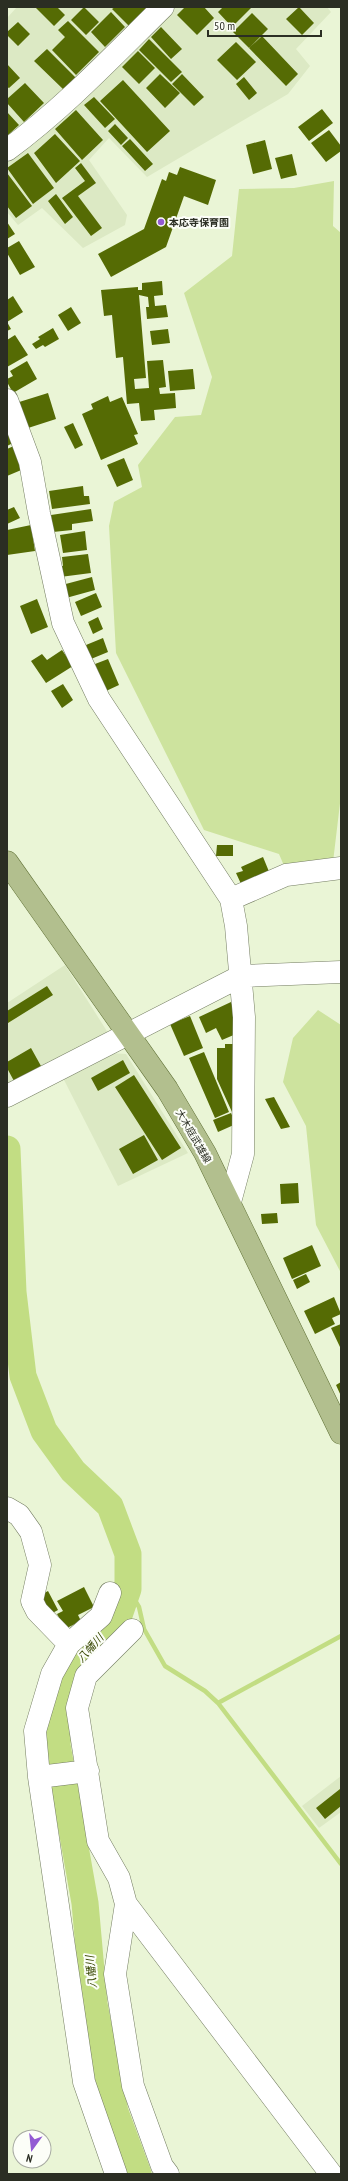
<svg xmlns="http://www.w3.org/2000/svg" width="348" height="2181" font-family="'PT Sans Narrow','Noto Sans JP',sans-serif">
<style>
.built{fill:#dce9c4}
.green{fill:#cde39e}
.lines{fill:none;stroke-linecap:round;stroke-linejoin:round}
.stream{stroke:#c2dd83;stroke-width:4.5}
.river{stroke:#c2dd83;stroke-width:27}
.building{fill:#556b04}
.minor-casing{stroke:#747d62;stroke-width:23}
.major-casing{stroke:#617137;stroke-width:23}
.minor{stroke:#fff;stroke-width:22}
.major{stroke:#b2bf8e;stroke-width:22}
.poi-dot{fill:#935bd3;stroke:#fcfef8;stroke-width:1.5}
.labels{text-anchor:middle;stroke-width:4;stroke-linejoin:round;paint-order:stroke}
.poi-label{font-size:10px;font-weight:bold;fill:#2b2e23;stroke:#fcfef8;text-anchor:start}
.street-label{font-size:10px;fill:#2b2e23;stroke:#fcfef8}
.water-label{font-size:11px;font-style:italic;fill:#394804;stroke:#fcfef8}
</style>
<rect width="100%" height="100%" fill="#eaf5d6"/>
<!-- built -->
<path class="built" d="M 17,7 L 327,7 L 331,12 L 296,49 L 310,66 L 288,94 L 147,177 L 109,138 L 89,160 L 127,215 L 125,225 L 83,248 L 42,208 L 18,225 L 7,212 L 7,18 Z
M 65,965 L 110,1036 L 10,1087 L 7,1083 L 7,1003 Z
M 108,1053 L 126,1054 L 188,1153 L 118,1186 L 62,1076 Z
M 341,1776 L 341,1812 L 319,1828 L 302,1806 Z"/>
<!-- green -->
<path class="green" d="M 334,181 L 333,226 L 341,233 L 341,795 L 333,862 L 285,868 L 279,854 L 204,830 L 116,653 L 109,526 L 114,502 L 142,487 L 138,465 L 175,417 L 201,415 L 212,377 L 184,293 L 232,256 L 239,189 L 294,188 Z
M 318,1010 L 341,1025 L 341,1273 L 316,1225 L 306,1126 L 283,1082 L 293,1038 Z"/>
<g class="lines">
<!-- stream -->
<path class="stream" d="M 128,1589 L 139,1607 L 144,1629 L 165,1666 L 205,1691 L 218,1703 L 341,1864
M 218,1703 L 341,1636"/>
<!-- river -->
<path class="river" d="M 7,1149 L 13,1292 L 23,1376 L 44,1431 L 73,1471 L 110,1506 L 128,1554 L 128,1589 L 118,1618 L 76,1664 L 62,1689 L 57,1745 L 85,1903 L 94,2004 L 115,2112 L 138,2174"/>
</g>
<!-- building -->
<path class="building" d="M 35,7 L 57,7 L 65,15 L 54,26 Z
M 84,7 L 99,22 L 86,35 L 71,20 Z
M 115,7 L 149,7 L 129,26 L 112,9 Z
M 185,7 L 204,7 L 214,18 L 197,35 L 177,15 Z
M 223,7 L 250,7 L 251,8 L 232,27 L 218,12 Z
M 299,7 L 314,23 L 302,35 L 286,19 Z
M 111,12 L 125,27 L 105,47 L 91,32 Z
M 252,13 L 268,29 L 249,48 L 233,32 Z
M 68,21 L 99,52 L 76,75 L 52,50 L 65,37 L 58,30 Z
M 18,22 L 30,34 L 18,46 L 7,35 L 7,32 Z
M 161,27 L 182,49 L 171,59 L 151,37 Z
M 262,36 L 298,74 L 286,86 L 249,48 Z
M 149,39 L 182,72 L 171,82 L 139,50 Z
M 236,42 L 256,62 L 237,80 L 217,60 Z
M 47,49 L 76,78 L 64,90 L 34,61 Z
M 138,51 L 155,68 L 139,84 L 122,67 Z
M 7,64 L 20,78 L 9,88 L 7,87 Z
M 160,74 L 180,93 L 165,108 L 146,88 Z
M 182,74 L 204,97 L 194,106 L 172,84 Z
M 244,77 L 257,93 L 249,100 L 236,84 Z
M 123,80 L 170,131 L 147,152 L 100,101 Z
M 25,83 L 44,103 L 24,122 L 7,103 L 7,99 Z
M 94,97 L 115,119 L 105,128 L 84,105 Z
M 322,109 L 333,123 L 309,141 L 298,127 Z
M 76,110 L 103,140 L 82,160 L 55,129 Z
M 7,112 L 19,125 L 7,136 Z
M 115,124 L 128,138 L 121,145 L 108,131 Z
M 329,130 L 341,146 L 341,151 L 326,162 L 311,143 Z
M 55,134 L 80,161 L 56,183 L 34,153 Z
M 130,139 L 153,164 L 145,171 L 122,146 Z
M 265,140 L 272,169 L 253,174 L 246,145 Z
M 28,153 L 54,188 L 33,204 L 7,168 Z
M 292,154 L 297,175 L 281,179 L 275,158 Z
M 81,163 L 96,183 L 78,196 L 102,228 L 91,236 L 62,198 L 85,181 L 75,168 Z
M 180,167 L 216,180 L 208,205 L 184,196 L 166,247 L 111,277 L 98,254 L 144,229 L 162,179 L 166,181 L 169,172 L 177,175 Z
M 7,173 L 32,206 L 16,218 L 7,206 Z
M 56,194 L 73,217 L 65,224 L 48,201 Z
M 7,222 L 15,234 L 7,239 Z
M 19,241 L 35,267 L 20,275 L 7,253 L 7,248 Z
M 162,281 L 163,295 L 154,296 L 155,306 L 166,305 L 168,317 L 147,319 L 146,307 L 149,307 L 148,297 L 139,295 L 146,378 L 134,379 L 135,389 L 149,388 L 147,361 L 163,360 L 166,387 L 159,388 L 160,394 L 175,393 L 176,408 L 154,410 L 155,420 L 141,421 L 139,403 L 127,404 L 123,357 L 116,358 L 112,315 L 104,316 L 101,290 L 138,287 L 138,290 L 142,290 L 142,283 Z
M 13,296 L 23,312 L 7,322 L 7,300 Z
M 71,307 L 81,323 L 68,331 L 58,315 Z
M 7,322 L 11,329 L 7,331 Z
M 53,328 L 59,339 L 45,347 L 43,345 L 36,349 L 32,344 L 40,339 L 38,337 Z
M 168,329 L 170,343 L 152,345 L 150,331 Z
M 15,335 L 28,355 L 7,367 L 7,340 Z
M 27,361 L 37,379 L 13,393 L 7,382 L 7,379 L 13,376 L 10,371 Z
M 193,369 L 195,389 L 170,391 L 168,371 Z
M 48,393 L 56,419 L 25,429 L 16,403 Z
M 108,396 L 110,402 L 122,397 L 138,434 L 134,435 L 138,444 L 101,460 L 82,414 L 93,409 L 91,404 Z
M 73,423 L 83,445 L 75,449 L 64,427 Z
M 7,428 L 15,442 L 7,446 Z
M 16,445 L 26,468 L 7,476 L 7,449 Z
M 124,458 L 133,480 L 117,487 L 107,465 Z
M 83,486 L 84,496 L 89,496 L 90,504 L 52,509 L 49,491 Z
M 14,507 L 20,518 L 7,524 L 7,510 Z
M 91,509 L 93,521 L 72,524 L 72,530 L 53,532 L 51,515 Z
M 31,525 L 35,551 L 7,555 L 7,530 Z
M 85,531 L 87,550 L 63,553 L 60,535 Z
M 88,554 L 91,573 L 60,577 L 59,566 L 63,566 L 62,557 Z
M 92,577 L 95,590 L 66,598 L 62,585 Z
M 96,593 L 102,607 L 81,616 L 75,602 Z
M 37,599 L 48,627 L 31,634 L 20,606 Z
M 98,617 L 103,629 L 93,634 L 88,622 Z
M 103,638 L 108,652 L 91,659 L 86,645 Z
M 62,650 L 73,666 L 46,683 L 31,661 L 42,654 L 47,660 Z
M 108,659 L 119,685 L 106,691 L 95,664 Z
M 63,684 L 73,700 L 62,708 L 51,691 Z
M 217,845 L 233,845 L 233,856 L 216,856 Z
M 263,857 L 270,874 L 242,886 L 236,873 L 243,871 L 241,867 Z
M 47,986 L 53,995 L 8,1023 L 7,1011 Z
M 231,1002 L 237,1015 L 236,1034 L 222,1040 L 216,1028 L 206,1033 L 199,1017 Z
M 190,1016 L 203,1048 L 184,1056 L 170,1024 Z
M 225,1044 L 237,1044 L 237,1112 L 232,1112 L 217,1079 L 217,1048 L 225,1048 Z
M 31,1048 L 41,1066 L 14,1081 L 7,1068 L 7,1062 Z
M 204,1052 L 229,1112 L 215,1118 L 189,1058 Z
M 123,1060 L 130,1073 L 98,1091 L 91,1078 Z
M 134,1075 L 181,1148 L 162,1160 L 115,1087 Z
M 274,1097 L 290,1127 L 281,1129 L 265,1099 Z
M 231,1113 L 236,1124 L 218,1132 L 213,1120 Z
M 144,1135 L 158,1160 L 133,1174 L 119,1149 Z
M 298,1183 L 299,1203 L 281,1204 L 280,1184 Z
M 277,1213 L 278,1223 L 262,1224 L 261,1214 Z
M 312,1245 L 321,1266 L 292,1279 L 283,1258 Z
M 306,1274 L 310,1282 L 297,1289 L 293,1280 Z
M 334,1297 L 341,1314 L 332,1318 L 335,1324 L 315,1334 L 304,1311 Z
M 341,1324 L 341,1347 L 340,1347 L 331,1328 Z
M 341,1382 L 341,1396 L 336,1385 Z
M 84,1587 L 94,1607 L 78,1615 L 81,1621 L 65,1629 L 57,1614 L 63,1611 L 57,1601 Z
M 48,1591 L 58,1610 L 47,1616 L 37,1597 Z
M 340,1789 L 341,1806 L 325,1819 L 316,1808 Z"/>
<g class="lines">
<!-- minor casing -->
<g class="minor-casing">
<path id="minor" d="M 7,150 C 64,108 113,56 163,7
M 7,400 L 30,462 L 39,513 L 63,623 L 99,699 L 231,899 L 236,926 L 244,1017 L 243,1154 L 230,1202
M 231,899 L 286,875 L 341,868
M 7,1096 L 241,976 L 341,972
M 7,1508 L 19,1515 L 31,1532 L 40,1565 L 32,1601 L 37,1611 L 69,1644
M 110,1593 L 101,1616 L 69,1644 L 52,1674 L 35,1731 L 39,1777 L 84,2082 L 116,2174
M 132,1630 L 86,1676 L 77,1708 L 98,1841 L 119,1878 L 126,1904 L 331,2174
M 39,1777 L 88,1771
M 126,1904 L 115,1974 L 133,2086 L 162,2166 L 168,2174"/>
</g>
<!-- major casing -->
<g class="major-casing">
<path id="major" d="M 7,862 L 167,1089 L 205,1153 L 341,1433"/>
</g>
<!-- minor -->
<use href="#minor" class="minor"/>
<!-- major -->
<use href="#major" class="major"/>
</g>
<!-- markers -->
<circle class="poi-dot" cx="161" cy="222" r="4"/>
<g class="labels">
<!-- poi labels -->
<g class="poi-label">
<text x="169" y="226">本応寺保育園</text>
</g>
<!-- street labels -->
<g class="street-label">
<text transform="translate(194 1136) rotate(60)" y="4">大木庭武雄線</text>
</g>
<!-- water labels -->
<g class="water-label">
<text transform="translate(90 1648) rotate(-48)" y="4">八幡川</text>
<text transform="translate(91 1972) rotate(-95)" y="4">八幡川</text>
</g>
</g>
<!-- border -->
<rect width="348" height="2181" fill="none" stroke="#2b2e23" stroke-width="16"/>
<!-- north arrow -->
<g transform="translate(32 2149) rotate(195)"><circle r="19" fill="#fcfef8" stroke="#a8aba3"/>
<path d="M0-3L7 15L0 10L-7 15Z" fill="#935bd3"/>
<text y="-6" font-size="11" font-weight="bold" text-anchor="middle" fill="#2b2e23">N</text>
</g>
<!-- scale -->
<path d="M208 30v6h113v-6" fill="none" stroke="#2b2e23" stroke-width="2"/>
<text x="214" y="30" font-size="12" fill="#2b2e23" stroke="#fcfef8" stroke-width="3" paint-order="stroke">50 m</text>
</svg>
